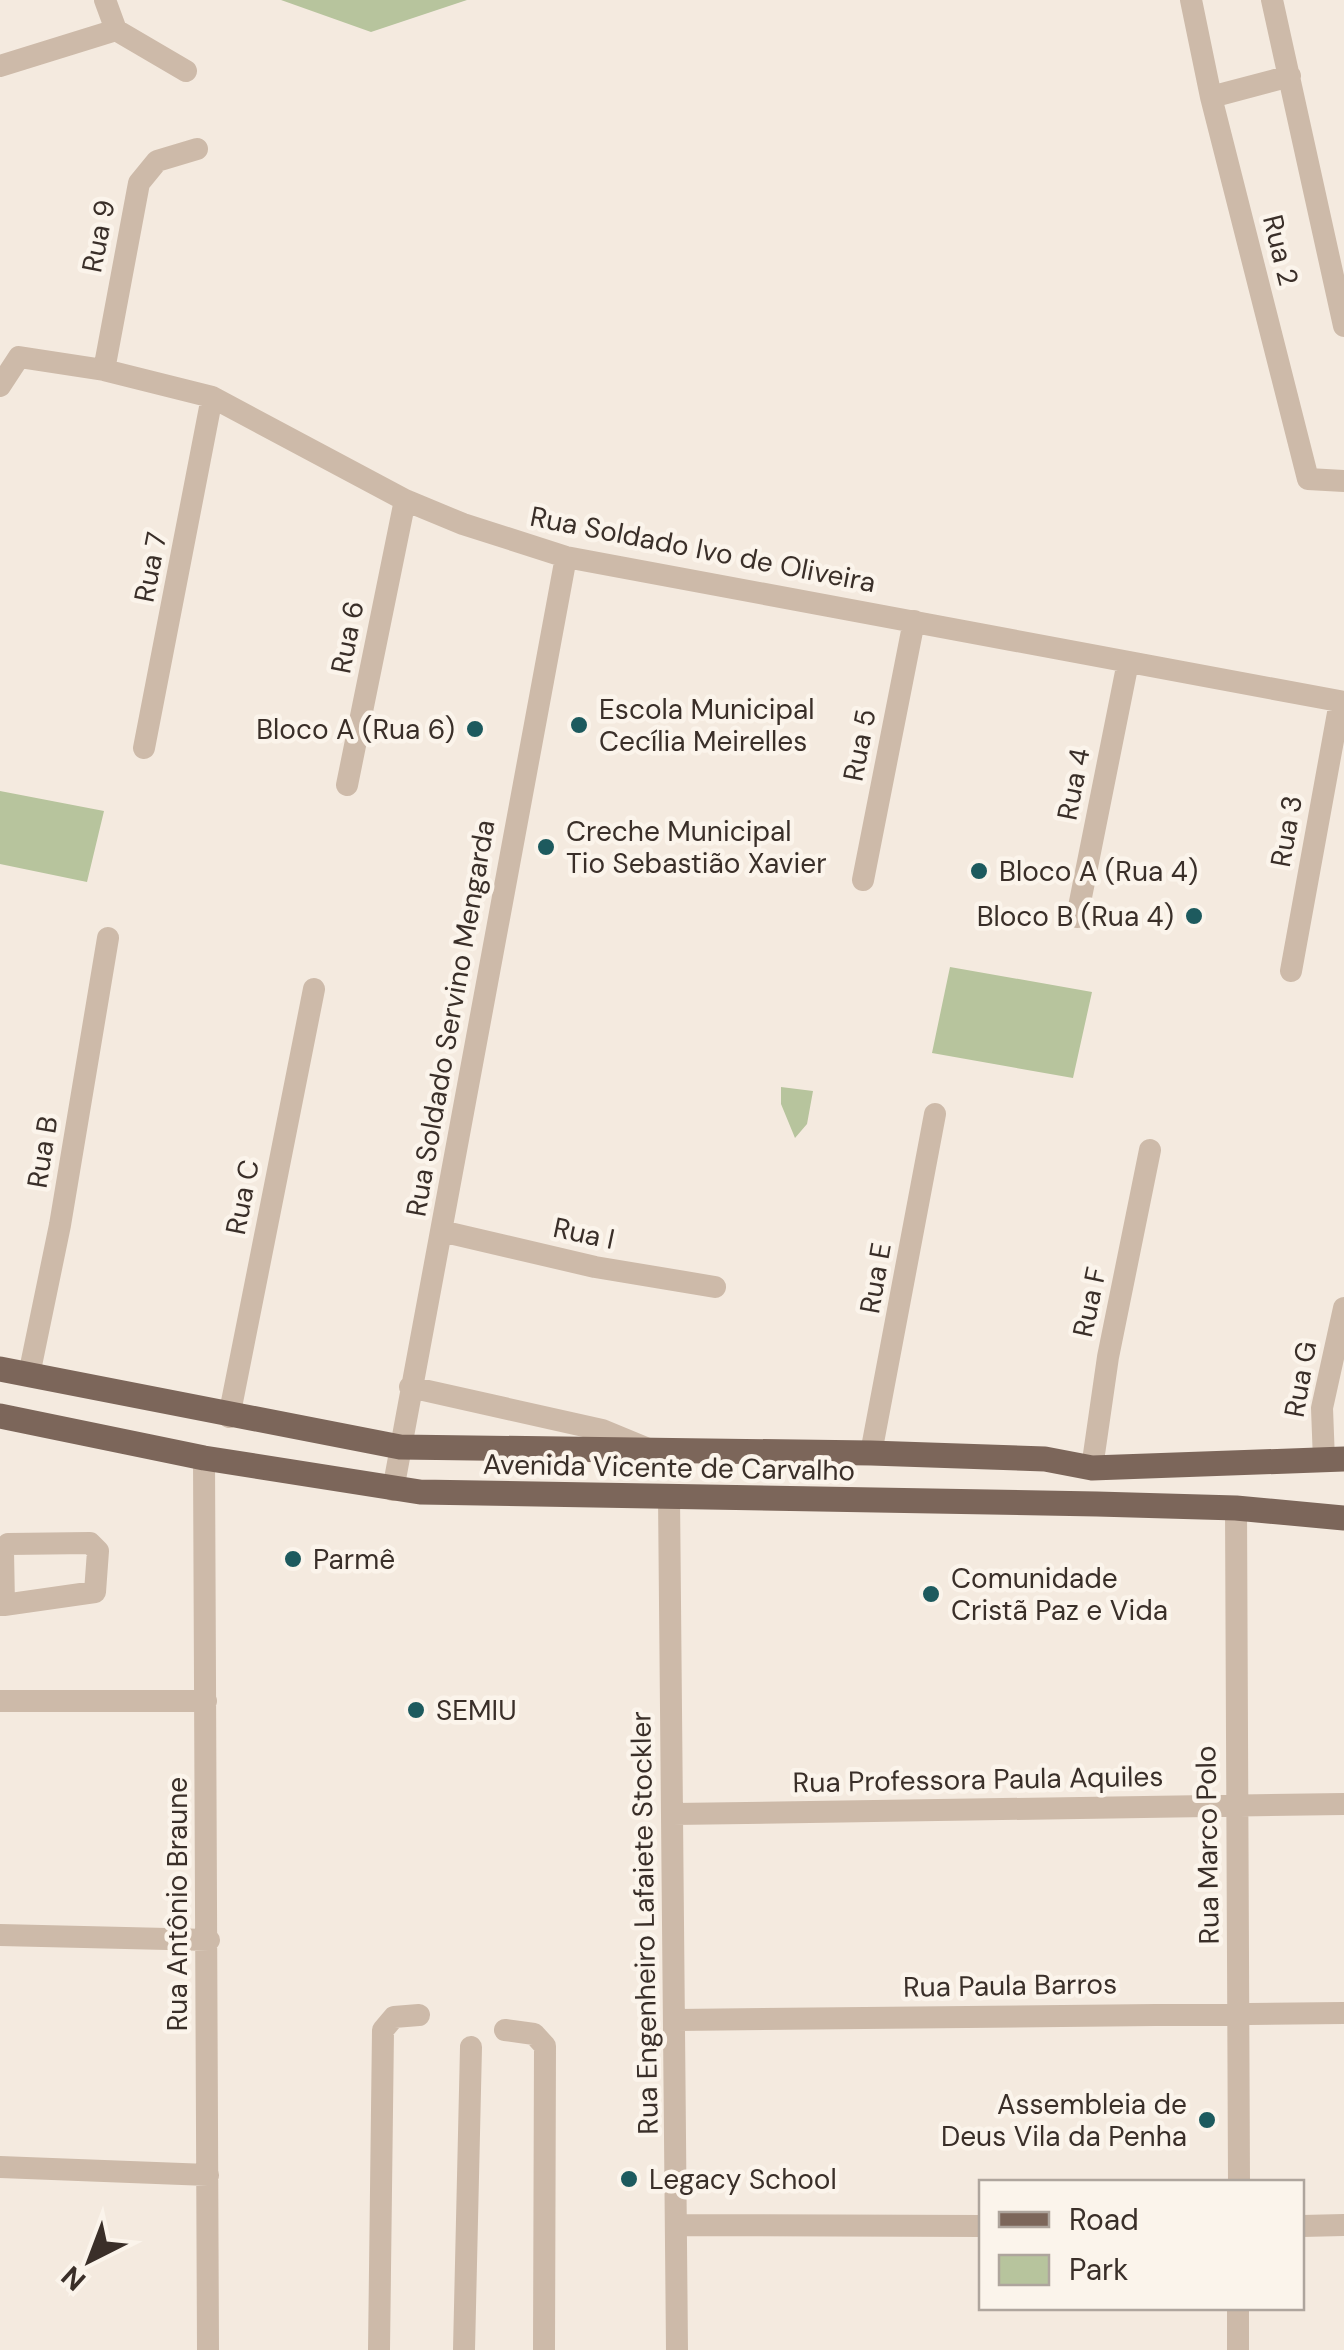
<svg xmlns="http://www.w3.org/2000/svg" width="1344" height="2350" font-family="'DM Sans',sans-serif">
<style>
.green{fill:#b7c49d}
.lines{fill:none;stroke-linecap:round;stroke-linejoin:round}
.minor{stroke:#cdbaa9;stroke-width:22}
.major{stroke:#7c665a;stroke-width:25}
.poi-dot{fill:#1d5a5e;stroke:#fbf4eb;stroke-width:4}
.labels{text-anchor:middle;stroke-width:9;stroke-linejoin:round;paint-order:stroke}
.street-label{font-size:28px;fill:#3a2f29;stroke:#fbf4eb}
.poi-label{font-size:28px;fill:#3a2f29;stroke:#fbf4eb;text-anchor:start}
</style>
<rect width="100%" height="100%" fill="#f4eadf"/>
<!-- green -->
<path class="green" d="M 281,0 L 467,0 L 371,32 Z
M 0,791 L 104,811 L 87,882 L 0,864 Z
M 950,967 L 1092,992 L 1073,1078 L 932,1053 Z
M 781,1087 L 813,1091 L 807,1124 L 795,1138 L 781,1104 Z"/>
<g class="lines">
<!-- minor -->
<path class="minor" d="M 105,0 L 116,30 L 186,71
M 1191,0 L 1211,97 L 1308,479 L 1344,481
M 1272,0 L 1344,326
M 0,66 L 116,30
M 1211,97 L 1290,76
M 104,370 L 139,183 L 157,161 L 197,149
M 0,386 L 19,357 L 104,370 L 212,397 L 405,500 L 463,524 L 566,557 L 1344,702
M 144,748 L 212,397
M 347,785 L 405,500
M 863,880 L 914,621
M 1077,917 L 1128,662
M 1291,971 L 1340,702
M 441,1231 L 595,1267 L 715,1287
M 29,1375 L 60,1225 L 108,938
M 410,1387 L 602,1430 L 648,1449
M 229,1417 L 314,989
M 871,1453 L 935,1114
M 204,1458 L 208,2350
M 1324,1461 L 1322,1408 L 1344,1308
M 1092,1468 L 1108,1357 L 1150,1150
M 393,1490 L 566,557
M 669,1496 L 677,2350
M 1236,1508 L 1239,2182
M 0,1605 L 4,1605 L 3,1551 L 8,1544 L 90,1543 L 98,1551 L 95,1592 L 4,1605
M 0,1701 L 206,1701
M 674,1814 L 1344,1804
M 0,1935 L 209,1940
M 677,2020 L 1344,2013
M 505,2030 L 534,2034 L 545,2046 L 544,2350
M 0,2167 L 208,2175
M 676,2225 L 982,2226
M 1302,2226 L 1344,2225
M 379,2350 L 383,2030 L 394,2017 L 419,2015
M 464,2350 L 471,2047
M 1238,2350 L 1238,2308"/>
<!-- major -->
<path class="major" d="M 0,1369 L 400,1447 L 871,1453 L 1045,1459 L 1092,1468 L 1344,1459
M 0,1416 L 204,1458 L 420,1492 L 1097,1504 L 1236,1508 L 1344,1518"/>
</g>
<!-- markers -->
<g class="poi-dot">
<circle cx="579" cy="725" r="10"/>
<circle cx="475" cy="729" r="10"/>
<circle cx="546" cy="847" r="10"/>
<circle cx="979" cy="871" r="10"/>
<circle cx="1194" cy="916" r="10"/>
<circle cx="293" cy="1559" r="10"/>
<circle cx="931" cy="1594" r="10"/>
<circle cx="416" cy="1710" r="10"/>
<circle cx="1207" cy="2120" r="10"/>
<circle cx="629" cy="2179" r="10"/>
</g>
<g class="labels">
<!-- street labels -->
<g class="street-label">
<text transform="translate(98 236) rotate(-79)" y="10">Rua 9</text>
<text transform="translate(1281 250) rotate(76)" y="10">Rua 2</text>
<text transform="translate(703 549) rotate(11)" y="10">Rua Soldado Ivo de Oliveira</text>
<text transform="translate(150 567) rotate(-79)" y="10">Rua 7</text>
<text transform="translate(347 637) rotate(-79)" y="10">Rua 6</text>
<text transform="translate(859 745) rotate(-79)" y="10">Rua 5</text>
<text transform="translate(1073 784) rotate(-79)" y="10">Rua 4</text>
<text transform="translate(1286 831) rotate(-80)" y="10">Rua 3</text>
<text transform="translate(450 1018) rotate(-80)" y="10">Rua Soldado Servino Mengarda</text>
<text transform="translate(42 1152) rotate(-81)" y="10">Rua B</text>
<text transform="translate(242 1197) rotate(-79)" y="10">Rua C</text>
<text transform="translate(584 1233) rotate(12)" y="10">Rua I</text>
<text transform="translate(875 1278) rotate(-80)" y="10">Rua E</text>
<text transform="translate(1089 1302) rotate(-78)" y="10">Rua F</text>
<text transform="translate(1300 1379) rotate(-80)" y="10">Rua G</text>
<text transform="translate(669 1467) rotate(1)" y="10">Avenida Vicente de Carvalho</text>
<text transform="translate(978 1779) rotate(-1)" y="10">Rua Professora Paula Aquiles</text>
<text transform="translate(1207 1845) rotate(-91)" y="10">Rua Marco Polo</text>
<text transform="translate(177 1904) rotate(-90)" y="10">Rua Antônio Braune</text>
<text transform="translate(644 1923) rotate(-91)" y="10">Rua Engenheiro Lafaiete Stockler</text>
<text transform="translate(1010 1985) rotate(-1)" y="10">Rua Paula Barros</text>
</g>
<!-- poi labels -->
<g class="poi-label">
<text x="599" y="719">Escola Municipal<tspan x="599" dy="32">Cecília Meirelles</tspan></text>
<text x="455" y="739" text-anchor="end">Bloco A (Rua 6)</text>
<text x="566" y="841">Creche Municipal<tspan x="566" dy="32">Tio Sebastião Xavier</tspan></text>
<text x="999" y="881">Bloco A (Rua 4)</text>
<text x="1174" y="926" text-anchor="end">Bloco B (Rua 4)</text>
<text x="313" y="1569">Parmê</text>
<text x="951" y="1588">Comunidade<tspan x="951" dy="32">Cristã Paz e Vida</tspan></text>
<text x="436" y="1720">SEMIU</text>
<text x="1187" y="2114" text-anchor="end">Assembleia de<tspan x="1187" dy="32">Deus Vila da Penha</tspan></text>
<text x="649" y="2189">Legacy School</text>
</g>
</g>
<!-- legend -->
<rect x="979" y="2180" width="325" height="130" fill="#fbf4eb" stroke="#aea59d" stroke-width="2.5"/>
<rect x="999" y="2212" width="50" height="15" fill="#7c665a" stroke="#aea59d" stroke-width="2.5"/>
<text x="1069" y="2230" font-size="30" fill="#3a2f29">Road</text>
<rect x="999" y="2255" width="50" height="30" fill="#b7c49d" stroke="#aea59d" stroke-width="2.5"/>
<text x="1069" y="2280" font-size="30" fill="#3a2f29">Park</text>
<!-- north arrow -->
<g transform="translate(90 2260) rotate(222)" stroke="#fbf4eb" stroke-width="8" paint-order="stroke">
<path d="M0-8L18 38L0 25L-18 38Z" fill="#3a2f29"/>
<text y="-15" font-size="28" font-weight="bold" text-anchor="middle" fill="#3a2f29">N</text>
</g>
</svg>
